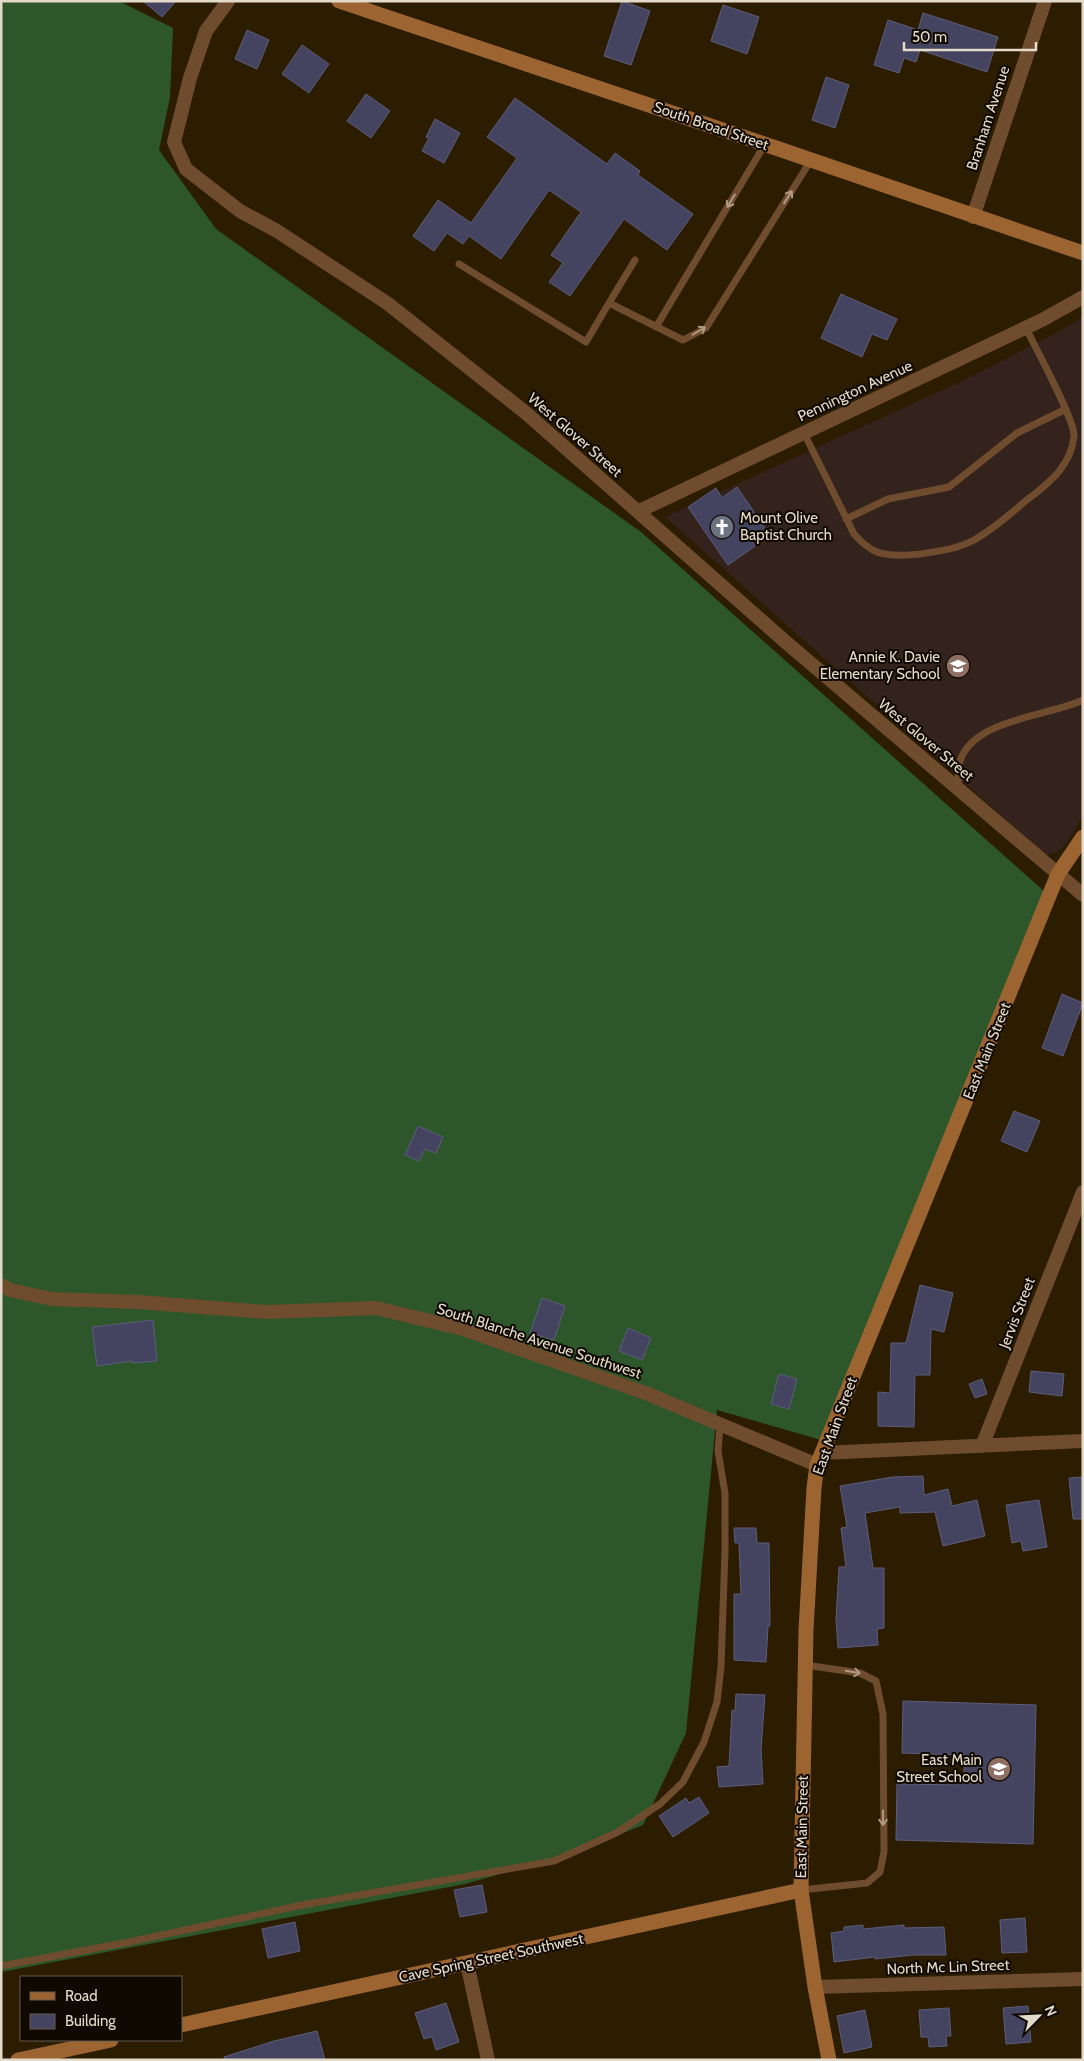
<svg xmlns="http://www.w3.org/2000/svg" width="1084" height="2061" font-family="Cabin,sans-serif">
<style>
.education{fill:#34221c}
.forest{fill:#2d572a}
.building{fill:#444360;stroke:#5d5d7c}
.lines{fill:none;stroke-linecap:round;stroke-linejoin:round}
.lane{stroke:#704c2e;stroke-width:7}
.street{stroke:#704c2e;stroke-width:14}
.secondary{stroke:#9c6431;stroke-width:15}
.oneway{stroke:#b09a84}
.labels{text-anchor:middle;stroke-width:4;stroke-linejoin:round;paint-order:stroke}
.street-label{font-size:15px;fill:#e4daca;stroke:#0f0901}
.poi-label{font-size:15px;fill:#e4daca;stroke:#0f0901;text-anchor:end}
</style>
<rect width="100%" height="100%" fill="#2c1d01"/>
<!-- education -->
<path class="education" d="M 1083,317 L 1083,815 L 1067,842 L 1059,851 L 1046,855 L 665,517 L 962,381 L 1056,333 Z"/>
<!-- forest -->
<path class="forest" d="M 1,1 L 119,1 L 173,28 L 170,97 L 159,150 L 216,229 L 641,532 L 1046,893 L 821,1440 L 717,1410 L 686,1733 L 643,1825 L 574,1853 L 465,1884 L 1,1972 Z"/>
<!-- building -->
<path class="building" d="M 143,1 L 176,1 L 162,17 Z
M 622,1 L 650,11 L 631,65 L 604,56 Z
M 723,5 L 759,17 L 747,54 L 711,41 Z
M 923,13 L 998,37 L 987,72 L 920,50 L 916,62 L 904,58 L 899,73 L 874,65 L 888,20 L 918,30 Z
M 247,30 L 269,40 L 257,69 L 235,59 Z
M 302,45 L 329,64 L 309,93 L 282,74 Z
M 826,77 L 849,85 L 835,128 L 812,120 Z
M 366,94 L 390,111 L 371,138 L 347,121 Z
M 515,98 L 607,164 L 615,153 L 640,171 L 638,175 L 693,214 L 667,250 L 624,219 L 570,296 L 549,282 L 563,263 L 551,255 L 581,212 L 549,190 L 501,259 L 469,236 L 463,244 L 447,233 L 434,251 L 413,236 L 438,200 L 471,223 L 517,158 L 487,137 Z
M 435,119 L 460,133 L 444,163 L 422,151 L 429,138 L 426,137 Z
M 841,294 L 897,319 L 887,340 L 872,334 L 862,357 L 821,338 Z
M 737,487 L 765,528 L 750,538 L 755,546 L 728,565 L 688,507 L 716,488 L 722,498 Z
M 1062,994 L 1083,1003 L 1063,1056 L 1042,1048 Z
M 1014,1111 L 1040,1121 L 1027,1152 L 1001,1141 Z
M 418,1126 L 443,1137 L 436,1153 L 425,1149 L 419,1161 L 405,1155 Z
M 920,1285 L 953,1293 L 944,1332 L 931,1329 L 930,1375 L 915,1375 L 914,1427 L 878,1426 L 878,1392 L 890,1393 L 891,1343 L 906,1343 Z
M 542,1298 L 565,1306 L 554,1340 L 530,1333 Z
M 153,1320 L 157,1361 L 132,1363 L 132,1361 L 97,1366 L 92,1327 Z
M 628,1328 L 651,1338 L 642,1360 L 619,1351 Z
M 1031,1371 L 1064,1374 L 1062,1396 L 1029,1392 Z
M 779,1374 L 797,1379 L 789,1409 L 771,1404 Z
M 982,1379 L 987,1394 L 975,1398 L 969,1384 Z
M 923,1476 L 924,1495 L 948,1489 L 952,1506 L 977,1500 L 985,1536 L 943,1546 L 935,1512 L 900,1513 L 900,1507 L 865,1513 L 873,1568 L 884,1568 L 884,1628 L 877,1629 L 878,1645 L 838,1648 L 836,1619 L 839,1567 L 846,1567 L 841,1528 L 847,1527 L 840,1486 L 893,1477 Z
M 1083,1477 L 1083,1519 L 1073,1519 L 1069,1478 Z
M 1039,1500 L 1047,1547 L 1023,1551 L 1021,1541 L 1012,1543 L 1006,1505 Z
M 734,1528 L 756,1528 L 757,1543 L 769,1543 L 770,1626 L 768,1626 L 766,1662 L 734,1660 L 734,1594 L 741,1594 L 739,1543 L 735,1543 Z
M 736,1694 L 765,1695 L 761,1750 L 763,1784 L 719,1787 L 717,1767 L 729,1766 L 732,1710 L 735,1711 Z
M 903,1701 L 1036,1705 L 1033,1844 L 896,1840 L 897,1784 L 964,1785 L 964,1755 L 902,1753 Z
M 699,1797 L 709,1813 L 673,1837 L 659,1816 L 686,1798 L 689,1803 Z
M 482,1885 L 487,1912 L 460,1917 L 454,1890 Z
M 1025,1918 L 1027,1952 L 1002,1953 L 1000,1920 Z
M 295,1922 L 300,1951 L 268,1958 L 262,1929 Z
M 863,1925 L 863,1929 L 904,1925 L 904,1928 L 944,1927 L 946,1955 L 913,1955 L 875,1959 L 875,1957 L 834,1962 L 831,1933 L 844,1931 L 844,1927 Z
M 446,2003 L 459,2042 L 436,2050 L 432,2037 L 424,2039 L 415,2013 Z
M 1028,2006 L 1031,2042 L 1006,2044 L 1003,2008 Z
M 949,2008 L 951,2036 L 946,2036 L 947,2046 L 929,2047 L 928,2037 L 921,2037 L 919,2010 Z
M 865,2010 L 872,2047 L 844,2053 L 837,2016 Z
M 317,2031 L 325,2060 L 225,2060 L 224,2057 L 274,2041 Z"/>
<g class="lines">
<!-- lane -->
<path class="lane" d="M 459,264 L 586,342 L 609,303 L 683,340 L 706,328 L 811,160
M 609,303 L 635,260
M 656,327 L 765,144
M 804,433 L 854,534 C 861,542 867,548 877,552 C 899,560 954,551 974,540 C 992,530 1008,516 1023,503 C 1046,485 1071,468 1074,436 C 1075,420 1035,347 1026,328
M 846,519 L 888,499 L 949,487 L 1017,433 L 1066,409
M 959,788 C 959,781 957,772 959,765 C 969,719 1047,717 1083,700
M 801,1890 L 867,1883 L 880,1872 L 884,1852 L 883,1714 L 876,1681 L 860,1673 L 805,1665
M 1,1966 L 129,1942 L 302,1905 L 554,1861 L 618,1832 L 660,1804 L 683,1782 L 704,1742 L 717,1702 L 721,1667 L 725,1551 L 725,1493 L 718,1451 L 720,1426"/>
<!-- street -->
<path class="street" d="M 228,1 L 206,31 L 190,78 L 174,142 L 186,169 L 240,211 L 277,231 L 387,303 L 526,413 L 788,644 L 1083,895
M 973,217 L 1045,1
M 639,511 L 1042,320 L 1083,297
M 1,1285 L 10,1290 L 52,1299 L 138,1302 L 267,1312 L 376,1308 L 463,1329 L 648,1394 L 817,1465
M 982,1446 L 1083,1192
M 822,1453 L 1083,1441
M 467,1963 L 488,2060
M 815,1987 L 1083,1979"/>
<!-- secondary -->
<path class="secondary" d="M 339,1 L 732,133 L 1083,253
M 181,2025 L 801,1890
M 18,2060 L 111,2040
M 829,2060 L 815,1987 L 801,1890 L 806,1630 L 814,1488 L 817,1465 L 1058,874 L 1083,837"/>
</g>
<!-- one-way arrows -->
<defs><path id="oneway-shaft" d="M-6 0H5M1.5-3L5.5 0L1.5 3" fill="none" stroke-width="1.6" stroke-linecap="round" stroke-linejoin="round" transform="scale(1.25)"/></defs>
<g class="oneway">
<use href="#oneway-shaft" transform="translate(788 197) rotate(-58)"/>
<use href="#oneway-shaft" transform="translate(731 201) rotate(121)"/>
<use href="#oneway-shaft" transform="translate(699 331) rotate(-30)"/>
<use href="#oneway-shaft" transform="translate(853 1672) rotate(10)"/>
<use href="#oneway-shaft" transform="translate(883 1818) rotate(90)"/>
</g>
<!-- icons -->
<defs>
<g id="church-disc" transform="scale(1.25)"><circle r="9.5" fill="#6b7280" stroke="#0f0901"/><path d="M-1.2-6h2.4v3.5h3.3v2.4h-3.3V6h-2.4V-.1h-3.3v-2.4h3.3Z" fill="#fff"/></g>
<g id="school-disc" transform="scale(1.25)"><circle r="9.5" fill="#8d6e63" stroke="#0f0901"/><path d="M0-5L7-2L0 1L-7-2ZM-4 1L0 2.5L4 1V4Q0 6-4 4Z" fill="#fff"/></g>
</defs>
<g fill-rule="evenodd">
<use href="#church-disc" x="722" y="527"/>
<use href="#school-disc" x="958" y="666"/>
<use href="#school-disc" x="999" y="1769"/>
</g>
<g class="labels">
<!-- street labels -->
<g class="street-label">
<text transform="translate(988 118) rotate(-72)" y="5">Branham Avenue</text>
<text transform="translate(711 126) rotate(19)" y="5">South Broad Street</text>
<text transform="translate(855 391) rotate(-25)" y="5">Pennington Avenue</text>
<text transform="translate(575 435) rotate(41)" y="5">West Glover Street</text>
<text transform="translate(926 740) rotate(40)" y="5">West Glover Street</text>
<text transform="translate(987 1051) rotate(-68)" y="5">East Main Street</text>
<text transform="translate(1017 1313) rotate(-69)" y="5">Jervis Street</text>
<text transform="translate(539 1341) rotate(18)" y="5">South Blanche Avenue Southwest</text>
<text transform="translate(835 1426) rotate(-70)" y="5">East Main Street</text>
<text transform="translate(802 1827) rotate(-89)" y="5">East Main Street</text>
<text transform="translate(491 1958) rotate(-12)" y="5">Cave Spring Street Southwest</text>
<text transform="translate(948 1967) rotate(-2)" y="5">North Mc Lin Street</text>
</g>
<!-- poi labels -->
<g class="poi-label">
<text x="740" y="523" text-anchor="start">Mount Olive<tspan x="740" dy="17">Baptist Church</tspan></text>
<text x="940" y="662">Annie K. Davie<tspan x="940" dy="17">Elementary School</tspan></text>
<text x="982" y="1765">East Main<tspan x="982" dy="17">Street School</tspan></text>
</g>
</g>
<!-- border -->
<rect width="1084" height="2061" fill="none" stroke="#e4daca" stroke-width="5"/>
<!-- legend -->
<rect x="20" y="1976" width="162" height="65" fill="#0f0901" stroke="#645d51"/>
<rect x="30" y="1992" width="25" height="8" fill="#9c6431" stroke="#645d51"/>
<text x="65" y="2001" font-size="15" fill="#e4daca">Road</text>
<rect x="30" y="2014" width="25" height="15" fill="#444360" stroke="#645d51"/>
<text x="65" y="2026" font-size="15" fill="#e4daca">Building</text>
<!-- north arrow -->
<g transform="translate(1039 2016) rotate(66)" stroke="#0f0901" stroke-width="4" paint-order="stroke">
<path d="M0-4L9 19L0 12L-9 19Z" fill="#e4daca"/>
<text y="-8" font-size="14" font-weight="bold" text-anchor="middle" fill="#e4daca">N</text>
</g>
<!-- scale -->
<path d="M904 42v8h132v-8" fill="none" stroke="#e4daca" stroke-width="2.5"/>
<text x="912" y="42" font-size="15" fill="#e4daca" stroke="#0f0901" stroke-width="4" paint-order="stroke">50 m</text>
</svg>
